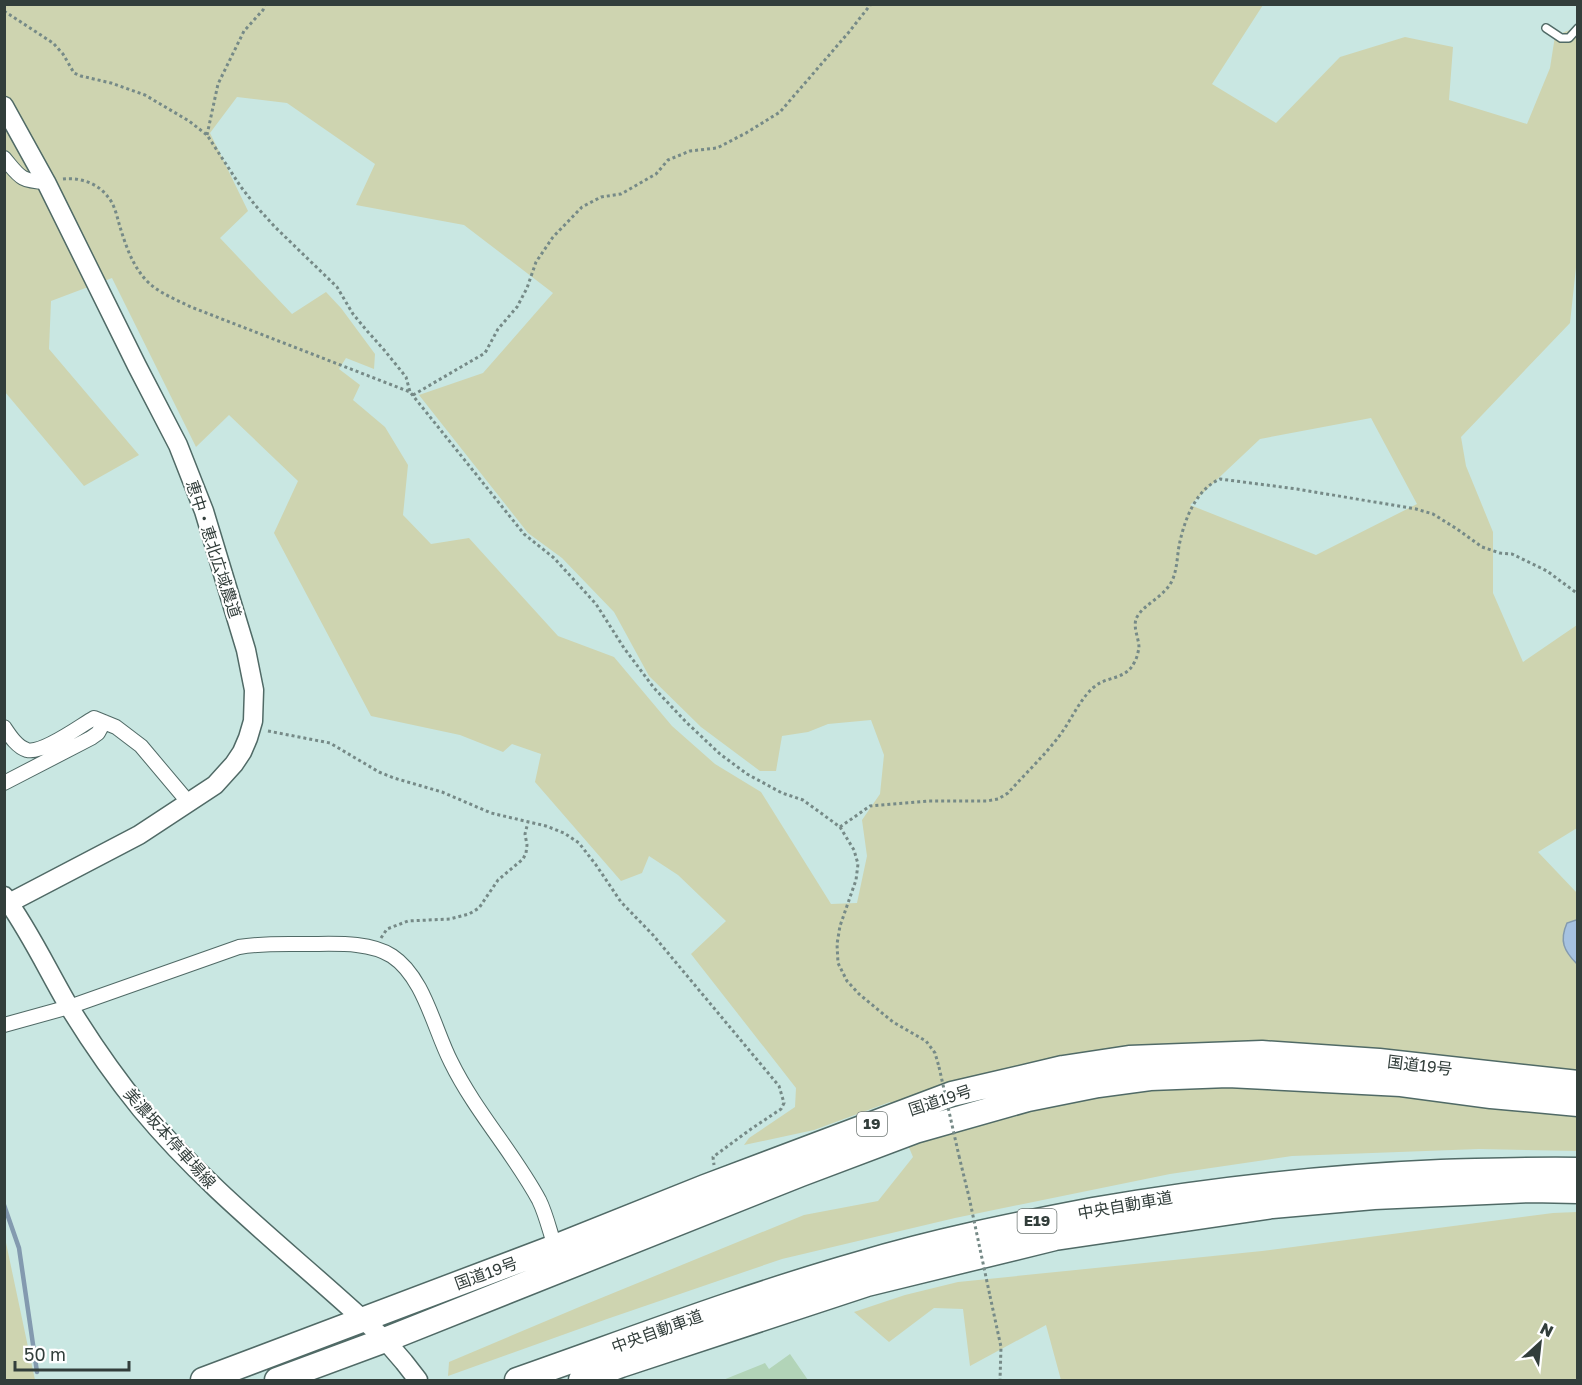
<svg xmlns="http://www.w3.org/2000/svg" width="1582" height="1385" font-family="'Golos Text','Noto Sans JP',sans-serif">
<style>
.green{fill:#ced4b0;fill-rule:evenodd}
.water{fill:#a6c2e1;stroke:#839aaf;stroke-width:1.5}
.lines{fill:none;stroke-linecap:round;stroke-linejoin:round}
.stream{stroke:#839aaf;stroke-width:4.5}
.building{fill:#b2d4b8}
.lane-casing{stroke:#506a66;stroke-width:10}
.street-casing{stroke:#506a66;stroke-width:16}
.secondary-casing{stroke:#506a66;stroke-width:21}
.highway-casing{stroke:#506a66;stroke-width:27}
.path{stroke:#768a87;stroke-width:3;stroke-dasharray:3 3;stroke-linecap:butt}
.lane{stroke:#fff;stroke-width:7}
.street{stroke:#fff;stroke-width:14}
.secondary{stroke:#fff;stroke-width:18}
.highway{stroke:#fff;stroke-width:24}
.path-bridge{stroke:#768a87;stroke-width:3;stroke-dasharray:3 3;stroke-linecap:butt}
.labels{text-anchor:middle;stroke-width:4.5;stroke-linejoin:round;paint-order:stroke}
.shield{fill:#fff;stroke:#707876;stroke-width:1.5}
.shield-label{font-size:15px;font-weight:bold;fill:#323e3b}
.street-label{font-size:16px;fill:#323e3b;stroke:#fff}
</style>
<rect width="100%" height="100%" fill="#c9e7e2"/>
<!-- green -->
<path class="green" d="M 4,5 L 1263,5 L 1212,84 L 1276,123 L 1340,57 L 1405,37 L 1453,47 L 1449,100 L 1527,124 L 1550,68 L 1555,36 L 1577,27 L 1578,249 L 1570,323 L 1461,437 L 1466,466 L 1493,532 L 1493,593 L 1523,662 L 1577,625 L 1577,828 L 1538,852 L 1577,893 L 1577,1151 L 1479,1149 L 1292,1156 L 1170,1174 L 955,1218 L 782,1259 L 607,1319 L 448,1376 L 449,1362 L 584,1305 L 804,1215 L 878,1201 L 913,1157 L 890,1102 L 814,1130 L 744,1145 L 749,1138 L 795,1107 L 796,1088 L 691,954 L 726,921 L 678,875 L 649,856 L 642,873 L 621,881 L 535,782 L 541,754 L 512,744 L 503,752 L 460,735 L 371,716 L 274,533 L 298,481 L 229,415 L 196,447 L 112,278 L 51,301 L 49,349 L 139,455 L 84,486 L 5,392 ZM 237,97 L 287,103 L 375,164 L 356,205 L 464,225 L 553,293 L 483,373 L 419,395 L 528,533 L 562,558 L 614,612 L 649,676 L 701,727 L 760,771 L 776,771 L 782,736 L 808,732 L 828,724 L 871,720 L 884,755 L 880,794 L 862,820 L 867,856 L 857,903 L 831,904 L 761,792 L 715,764 L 672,726 L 614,657 L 558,636 L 469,538 L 431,544 L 403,515 L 408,465 L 385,427 L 353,400 L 360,385 L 339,369 L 346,358 L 374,369 L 375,354 L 341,308 L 326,292 L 292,314 L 220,238 L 248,211 L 210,133 ZM 1371,418 L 1417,504 L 1316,555 L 1190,505 L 1260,439 Z
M 1577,1212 L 1577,1380 L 1061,1380 L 1046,1325 L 970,1366 L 963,1309 L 934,1308 L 889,1342 L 854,1312 L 905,1295 L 958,1282 L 1262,1251 L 1553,1213 Z
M 4,1238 L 5,1238 L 35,1380 L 5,1380 Z"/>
<!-- water -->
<path class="water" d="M 1576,920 L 1578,921 L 1577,964 C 1564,951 1559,941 1567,923 Z"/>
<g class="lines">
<!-- stream -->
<path class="stream" d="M 4,1205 L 19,1248 L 37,1372"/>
</g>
<!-- building -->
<path class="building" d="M 790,1354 L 808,1380 L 723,1380 L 765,1363 L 769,1369 Z"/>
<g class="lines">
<!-- lane casing -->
<g class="lane-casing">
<path id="lane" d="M 1546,28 L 1561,38 L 1569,38 L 1578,28"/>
</g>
<!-- street casing -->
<g class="street-casing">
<path id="street" d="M 4,158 C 20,177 20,181 46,182
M 4,727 C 10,736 17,747 27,750 C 43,754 80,726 94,718 L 116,727 L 141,746 L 189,803
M 4,783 L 91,738 L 98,733 L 104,722
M 4,1025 L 69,1007 L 239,947 C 262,943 284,944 307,944 C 333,944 369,941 392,956 C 424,977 434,1029 451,1062 C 475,1111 513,1152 539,1200 C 546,1214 550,1232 555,1247"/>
</g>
<!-- secondary casing -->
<g class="secondary-casing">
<path id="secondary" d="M 4,106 L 46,182 L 137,366 L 178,445 L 204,511 L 246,650 L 254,690 L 253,721 L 248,738 L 242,752 L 234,764 L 215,785 L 139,835 L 9,903
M 4,896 C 29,930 47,969 68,1005 C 90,1041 115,1077 141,1109 C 213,1196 304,1263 385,1340 L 404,1362 L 418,1380"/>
</g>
<!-- highway casing -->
<g class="highway-casing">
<path id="highway" d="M 203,1380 L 555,1247 L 705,1187 L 952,1094 L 1063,1068 L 1129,1058 L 1262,1053 L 1379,1061 L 1578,1083
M 277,1380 L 385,1340 L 801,1174 L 915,1131 L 1028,1099 L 1098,1085 L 1150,1078 L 1228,1075 L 1401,1084 L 1491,1096 L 1578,1104
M 517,1380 C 631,1340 743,1297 859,1264 C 936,1241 1014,1225 1093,1210 C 1208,1190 1324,1177 1441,1172 C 1487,1171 1532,1169 1578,1170
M 581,1380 L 621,1365 L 867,1284 L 1055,1238 L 1272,1206 L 1374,1197 L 1531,1190 L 1578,1191"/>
</g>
<!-- path -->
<path class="path" d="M 4,11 L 53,43 L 63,54 L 74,73 L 81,76 L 111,83 L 145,95 L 189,121 L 207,135 L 241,187 L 255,205 L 275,227 L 337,287 L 353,314 L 368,332 L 385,351 L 406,377 L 410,392
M 207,135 L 218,84 L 244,31 L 263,10 L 265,4
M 63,179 C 79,177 98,183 108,197 C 115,205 117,217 120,227 C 125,243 131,261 141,274 C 153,291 173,298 191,307 L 410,392 L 524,534 L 554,558 L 596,604 L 624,648 L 654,688 L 686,722 L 720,754 L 747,774 L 782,793 L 803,800 L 840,827 L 854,850 L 858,864 L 856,880 L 840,926 L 837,944 L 838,963 L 847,981 L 859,994 L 893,1022 L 926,1041 L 935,1053 L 939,1067
M 413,395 L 485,353 L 498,329 L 517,307 L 527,288 L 536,262 L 553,237 L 582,207 L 601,197 L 621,194 L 656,174 L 668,160 L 690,151 L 717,148 L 746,133 L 780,112 L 849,32 L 871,4
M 268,731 L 330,743 L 379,772 L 394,778 L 442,792 L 491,813 L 546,826 L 564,833 L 579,843 L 596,865 L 621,902 L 653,935 L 779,1086 L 784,1103 L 781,1109 L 751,1129 L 713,1157 L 714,1165
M 840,827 L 870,806 L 928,801 L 987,801 L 998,799 L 1008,793 C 1025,774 1045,755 1060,735 C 1072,719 1079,700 1094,687 C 1108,675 1126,681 1135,661 C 1137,658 1138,652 1139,648 C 1139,638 1132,626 1137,617 C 1144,604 1163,598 1172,581 C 1177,570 1177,558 1179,546 C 1184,521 1195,490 1220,479 L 1297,489 L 1416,509 L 1433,514 L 1457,529 L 1482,547 L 1500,553 L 1512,554 L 1547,571 L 1578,594
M 381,938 L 387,929 L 408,921 L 450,919 L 469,914 L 479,908 L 498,880 L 523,859 L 526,853 L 527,845 L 525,834 L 528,822
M 959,1156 L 969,1197
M 990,1296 L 1001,1347 L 1000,1380"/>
<!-- lane -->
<use href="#lane" class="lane"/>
<!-- street -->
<use href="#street" class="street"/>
<!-- secondary -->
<use href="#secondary" class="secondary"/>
<!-- highway -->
<use href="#highway" class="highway"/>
<!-- path-bridge -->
<path class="path-bridge" d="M 939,1067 L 959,1156
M 969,1197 L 990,1296"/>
</g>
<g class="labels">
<!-- shield labels -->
<g class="shield">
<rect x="857" y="1112" width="30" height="24" rx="4.5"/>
<rect x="1017.5" y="1209" width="39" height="24" rx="4.5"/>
</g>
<g class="shield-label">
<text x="872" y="1129">19</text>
<text x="1037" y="1226">E19</text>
</g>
<!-- street labels -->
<g class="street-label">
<text transform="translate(214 549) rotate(72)" y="6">恵中・恵北広域農道</text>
<text transform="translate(1420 1065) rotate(7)" y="6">国道19号</text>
<text transform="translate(940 1100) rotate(-18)" y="6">国道19号</text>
<text transform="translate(170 1138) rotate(48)" y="6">美濃坂本停車場線</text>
<text transform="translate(1125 1205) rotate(-10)" y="6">中央自動車道</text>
<text transform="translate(486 1273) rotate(-20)" y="6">国道19号</text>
<text transform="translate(657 1331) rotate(-20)" y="6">中央自動車道</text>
</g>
</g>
<!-- border -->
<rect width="1582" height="1385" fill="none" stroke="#323e3b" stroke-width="12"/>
<!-- north arrow -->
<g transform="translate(1540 1343) rotate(27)" stroke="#ffffff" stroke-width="4.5" paint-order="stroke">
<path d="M0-4.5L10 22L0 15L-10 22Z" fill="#323e3b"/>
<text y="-9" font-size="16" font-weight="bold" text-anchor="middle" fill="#323e3b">N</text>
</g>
<!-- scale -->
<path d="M15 1361v9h114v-9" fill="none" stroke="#323e3b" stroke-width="3"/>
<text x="24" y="1361" font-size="18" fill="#323e3b" stroke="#ffffff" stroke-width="4.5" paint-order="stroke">50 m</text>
</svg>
